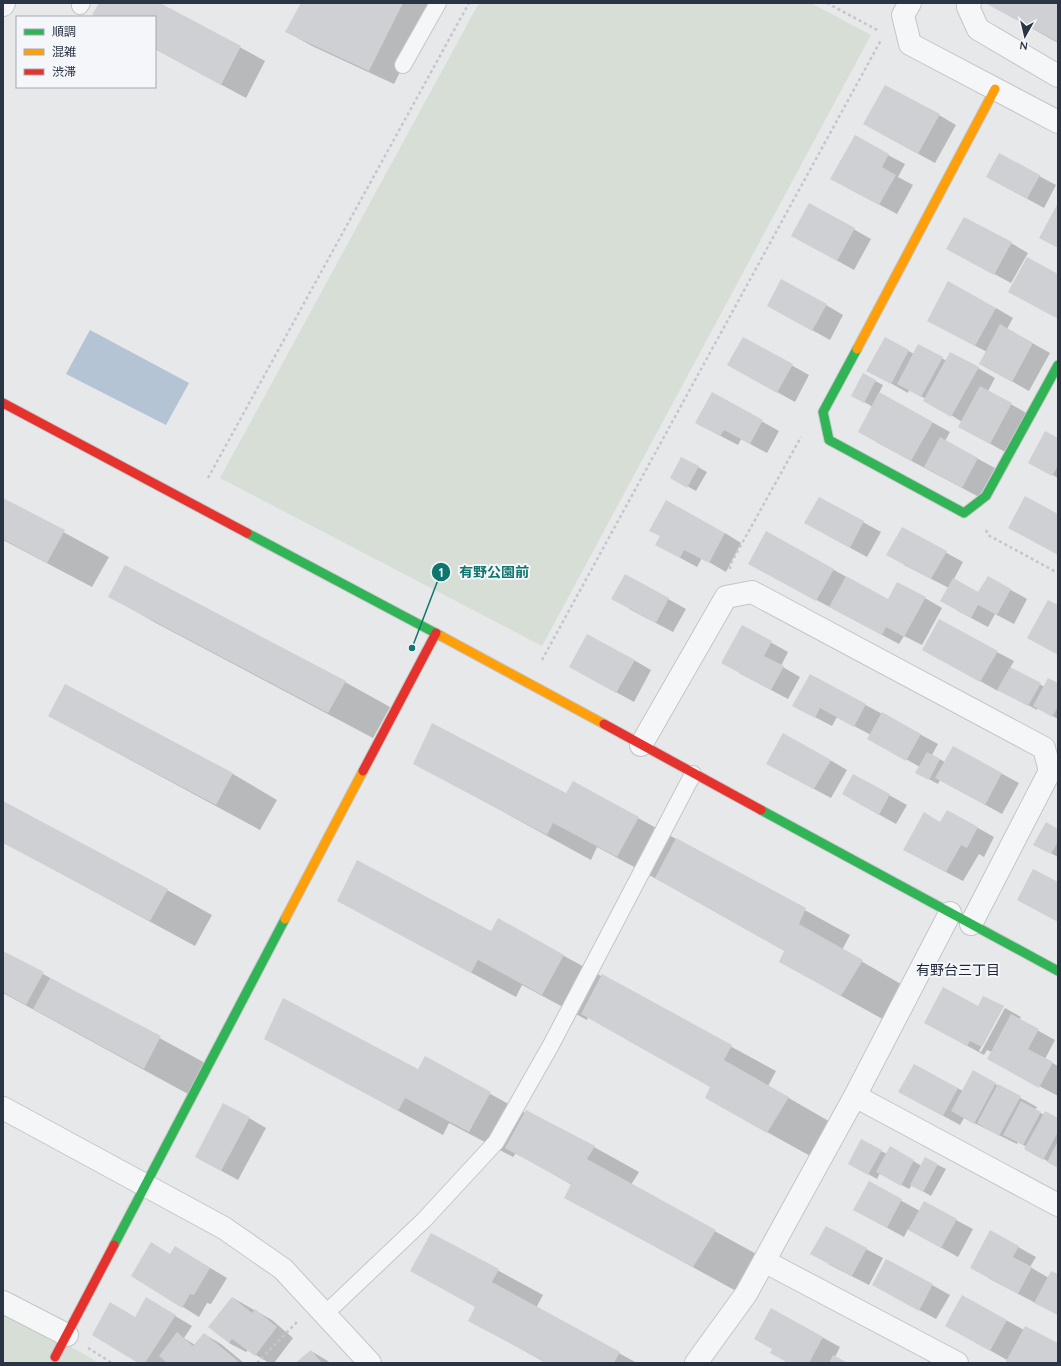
<svg xmlns="http://www.w3.org/2000/svg" width="1061" height="1366" font-family="Quicksand,'Noto Sans JP',sans-serif">
<style>
.green{fill:#d6ded6}
.water{fill:#b4c4d5}
.shadow{fill:#0003}
.building{fill:#ced0d3}
.lines{fill:none;stroke-linecap:round;stroke-linejoin:round}
.lane-casing{stroke:#c4c6c8;stroke-width:18}
.street-casing{stroke:#c4c6c8;stroke-width:24}
.fast-casing{stroke:#c4c6c8;stroke-width:11}
.slow-casing{stroke:#c4c6c8;stroke-width:11}
.jam-casing{stroke:#c4c6c8;stroke-width:11}
.path{stroke:#c5c6ca;stroke-width:2.5;stroke-dasharray:3 3;stroke-linecap:butt}
.lane{stroke:#f5f6f7;stroke-width:16}
.street{stroke:#f5f6f7;stroke-width:22}
.fast{stroke:#30b455;stroke-width:9}
.slow{stroke:#ff9f0a;stroke-width:9}
.jam{stroke:#e5322d;stroke-width:9}
.labels{text-anchor:middle;stroke-width:4;stroke-linejoin:round;paint-order:stroke}
.neighbourhood-label{font-size:14px;fill:#1d2536;stroke:#f4f6f9}
.leader{fill:none;stroke:#0f766e;stroke-width:1.5}
.callout-dot{fill:#0f766e;stroke:#f4f6f9;stroke-width:1.5}
.mark-label{font-size:12px;text-anchor:middle;font-weight:bold;fill:#fff}
.callout-label{font-size:14px;text-anchor:middle;font-weight:bold;fill:#0f766e;stroke:#f4f6f9;stroke-width:4;stroke-linejoin:round;paint-order:stroke}
</style>
<rect width="100%" height="100%" fill="#e6e8ea"/>
<!-- green -->
<path class="green" d="M 479,3 L 811,3 L 871,35 L 542,646 L 220,478 Z
M 3,1314 C 35,1330 68,1344 99,1363 L 3,1363 Z"/>
<!-- water -->
<path class="water" d="M 90,330 L 189,383 L 166,425 L 66,374 Z"/>
<!-- shadow -->
<path class="shadow" d="M 100,3 L 158,3 L 265,61 L 246,98 L 155,49 L 155,17 L 98,17 Z
M 302,3 L 435,3 L 394,84 L 312,46 L 287,32 Z
M 1058,3 L 1058,43 L 988,4 L 988,3 Z
M 939,115 L 956,125 L 935,163 L 882,134 Z
M 888,155 L 905,164 L 898,177 L 913,185 L 897,214 L 848,188 Z
M 1039,176 L 1056,185 L 1044,208 L 987,177 Z
M 809,204 L 871,239 L 854,270 L 809,245 Z
M 1011,243 L 1028,253 L 1011,283 L 965,258 Z
M 826,305 L 843,315 L 830,340 L 785,315 Z
M 996,308 L 1013,318 L 1007,329 L 1050,353 L 1029,391 L 997,373 L 987,352 L 945,330 Z
M 743,338 L 809,375 L 795,402 L 746,375 Z
M 885,338 L 914,354 L 919,346 L 947,361 L 978,368 L 995,378 L 988,391 L 1028,414 L 1007,453 L 976,436 L 962,422 L 926,399 L 909,390 L 908,393 L 885,380 Z
M 875,381 L 883,385 L 879,393 L 950,432 L 945,441 L 995,468 L 979,497 L 876,442 L 873,407 L 852,395 Z
M 712,394 L 779,431 L 767,453 L 741,439 L 738,445 L 713,432 Z
M 1058,440 L 1058,478 L 1030,462 Z
M 682,458 L 707,472 L 696,491 L 671,477 Z
M 819,498 L 881,532 L 867,557 L 823,533 Z
M 3,499 L 109,557 L 92,587 L 3,540 Z
M 902,528 L 963,562 L 954,579 L 979,593 L 1011,590 L 1027,599 L 1014,624 L 995,614 L 988,627 L 958,611 L 949,588 L 904,565 Z
M 725,533 L 741,543 L 726,572 L 702,558 L 697,567 L 673,554 Z
M 834,570 L 888,600 L 925,598 L 942,608 L 922,645 L 904,636 L 899,644 L 766,573 Z
M 625,575 L 686,609 L 673,632 L 629,609 Z
M 110,596 L 345,682 L 390,707 L 373,738 L 154,622 Z
M 742,626 L 788,652 L 781,666 L 800,677 L 788,699 L 739,673 Z
M 997,652 L 1014,661 L 1010,668 L 1045,687 L 1058,685 L 1058,719 L 1038,708 L 1037,710 L 999,689 L 998,691 L 940,659 Z
M 634,660 L 651,670 L 634,702 L 587,676 Z
M 810,675 L 938,744 L 932,755 L 945,762 L 953,747 L 1019,783 L 1002,814 L 940,780 L 938,784 L 925,777 L 920,767 L 884,747 L 871,735 L 837,717 L 832,726 L 811,715 Z
M 65,685 L 233,774 L 277,800 L 260,830 L 49,716 Z
M 830,760 L 847,770 L 831,798 L 784,773 Z
M 414,763 L 566,795 L 573,782 L 850,935 L 842,950 L 906,987 L 886,1021 L 825,987 L 785,951 L 662,882 L 597,847 L 591,860 Z
M 853,775 L 907,805 L 896,824 L 860,804 Z
M 3,802 L 167,890 L 212,915 L 195,946 L 3,842 Z
M 941,823 L 978,828 L 994,837 L 984,857 L 979,854 L 963,881 L 921,859 Z
M 1058,830 L 1058,857 L 1043,849 Z
M 339,901 L 491,932 L 498,920 L 776,1071 L 768,1086 L 832,1123 L 812,1157 L 751,1123 L 711,1087 L 588,1017 L 587,1020 L 522,985 L 516,997 Z
M 3,952 L 205,1063 L 188,1094 L 3,993 Z
M 1003,1007 L 979,1051 L 981,1052 L 1005,1008 L 1021,1017 L 1019,1020 L 1055,1040 L 1045,1059 L 1058,1066 L 1058,1096 L 1005,1068 L 992,1052 L 987,1050 L 984,1055 L 942,1032 L 978,1008 Z
M 265,1039 L 418,1070 L 425,1058 L 525,1113 L 594,1147 L 639,1172 L 631,1185 L 760,1256 L 738,1292 L 565,1197 L 572,1185 L 516,1153 L 513,1157 L 449,1123 L 443,1135 Z
M 914,1065 L 963,1091 L 973,1072 L 1037,1107 L 1035,1110 L 1044,1115 L 1058,1119 L 1058,1167 L 1026,1149 L 1027,1147 L 1018,1142 L 1017,1144 L 964,1118 L 960,1125 L 916,1101 Z
M 249,1118 L 266,1128 L 238,1180 L 196,1157 Z
M 861,1141 L 887,1154 L 890,1148 L 922,1166 L 938,1165 L 946,1169 L 931,1196 L 912,1185 L 909,1189 L 880,1173 L 877,1179 L 849,1163 Z
M 869,1183 L 920,1211 L 956,1220 L 973,1229 L 958,1257 L 908,1229 L 904,1237 L 871,1219 Z
M 990,1231 L 1036,1257 L 1030,1267 L 1049,1278 L 1058,1275 L 1058,1315 L 988,1278 Z
M 431,1234 L 543,1295 L 536,1308 L 637,1363 L 546,1363 L 469,1320 L 476,1307 Z
M 866,1249 L 883,1258 L 869,1285 L 828,1264 Z
M 170,1255 L 192,1257 L 227,1278 L 211,1304 L 207,1303 L 199,1317 L 183,1307 Z
M 887,1260 L 950,1295 L 936,1319 L 890,1294 Z
M 233,1298 L 272,1320 L 293,1338 L 274,1363 L 269,1363 L 248,1350 L 246,1352 L 229,1343 Z
M 162,1308 L 192,1326 L 184,1338 L 195,1345 L 204,1334 L 221,1344 L 244,1363 L 140,1363 L 135,1318 Z
M 771,1309 L 840,1347 L 835,1357 L 845,1363 L 789,1363 L 773,1349 Z
M 1006,1320 L 1024,1330 L 1058,1344 L 1058,1363 L 1006,1363 L 1007,1360 L 963,1335 Z
M 311,1351 L 328,1361 L 330,1363 L 296,1363 Z"/>
<!-- building -->
<path class="building" d="M 99,3 L 160,3 L 241,46 L 221,85 L 155,49 L 155,17 L 96,17 L 92,15 Z
M 301,3 L 403,3 L 369,71 L 285,32 Z
M 985,3 L 1058,3 L 1058,42 Z
M 885,85 L 940,114 L 918,154 L 863,124 Z
M 855,135 L 889,154 L 882,167 L 896,175 L 879,205 L 830,179 Z
M 999,153 L 1040,175 L 1027,199 L 986,177 Z
M 809,203 L 855,228 L 837,261 L 791,236 Z
M 1058,203 L 1058,248 L 1039,238 Z
M 964,217 L 1012,242 L 994,275 L 946,249 Z
M 1027,257 L 1058,274 L 1058,319 L 1008,292 Z
M 781,279 L 827,304 L 812,331 L 767,306 Z
M 948,281 L 996,308 L 975,346 L 927,321 Z
M 1000,324 L 1033,343 L 1012,382 L 979,364 Z
M 743,337 L 793,364 L 777,393 L 727,365 Z
M 885,337 L 909,350 L 891,384 L 866,371 Z
M 918,344 L 943,357 L 921,397 L 897,384 Z
M 950,352 L 979,367 L 951,417 L 923,401 Z
M 863,373 L 876,380 L 864,403 L 851,396 Z
M 980,386 L 1012,403 L 990,444 L 958,427 Z
M 712,392 L 763,420 L 750,444 L 724,430 L 720,436 L 695,423 Z
M 879,392 L 933,422 L 911,461 L 858,432 Z
M 1045,431 L 1058,438 L 1058,466 L 1052,476 L 1028,463 Z
M 940,437 L 978,458 L 962,488 L 924,467 Z
M 681,457 L 699,466 L 687,488 L 670,478 Z
M 1025,496 L 1058,514 L 1058,555 L 1008,528 Z
M 819,497 L 864,521 L 850,548 L 804,523 Z
M 3,498 L 65,530 L 47,563 L 3,539 Z
M 666,500 L 725,533 L 709,563 L 684,550 L 680,558 L 655,545 L 660,536 L 649,531 Z
M 902,527 L 947,551 L 931,579 L 886,555 Z
M 766,531 L 834,569 L 816,601 L 748,564 Z
M 125,565 L 346,681 L 328,713 L 108,597 Z
M 625,574 L 669,598 L 656,623 L 611,599 Z
M 846,576 L 888,599 L 897,582 L 926,597 L 904,637 L 886,627 L 882,635 L 829,607 Z
M 988,576 L 1011,589 L 997,615 L 978,605 L 971,618 L 940,601 L 953,578 L 978,592 Z
M 1048,600 L 1058,605 L 1058,655 L 1027,638 Z
M 939,619 L 998,651 L 980,682 L 922,650 Z
M 742,625 L 772,641 L 764,656 L 784,666 L 771,690 L 721,663 Z
M 587,634 L 635,660 L 616,693 L 569,667 Z
M 1010,667 L 1041,683 L 1028,706 L 997,690 Z
M 810,674 L 866,704 L 854,727 L 820,708 L 815,718 L 792,706 Z
M 1048,678 L 1058,683 L 1058,707 L 1052,717 L 1033,706 Z
M 65,684 L 233,773 L 216,805 L 48,716 Z
M 882,712 L 921,734 L 906,761 L 867,739 Z
M 432,723 L 566,793 L 573,781 L 639,817 L 617,857 L 553,823 L 547,835 L 413,764 Z
M 783,733 L 831,760 L 814,789 L 766,764 Z
M 953,746 L 1002,773 L 985,805 L 935,778 Z
M 927,752 L 940,759 L 929,780 L 915,773 Z
M 853,774 L 890,794 L 879,815 L 842,794 Z
M 3,801 L 168,889 L 150,921 L 3,843 Z
M 947,810 L 978,827 L 967,848 L 961,845 L 946,872 L 903,850 L 924,812 L 940,822 Z
M 1046,822 L 1058,829 L 1058,842 L 1051,854 L 1033,845 Z
M 676,838 L 806,908 L 799,924 L 863,960 L 841,996 L 779,962 L 784,951 L 655,878 Z
M 357,860 L 491,931 L 498,918 L 564,955 L 542,995 L 478,960 L 471,973 L 337,901 Z
M 1033,869 L 1058,882 L 1058,922 L 1017,900 Z
M 3,951 L 44,972 L 26,1005 L 3,992 Z
M 602,974 L 732,1045 L 724,1060 L 789,1097 L 767,1133 L 705,1098 L 710,1087 L 581,1014 Z
M 50,978 L 161,1036 L 144,1069 L 33,1009 Z
M 943,987 L 978,1006 L 983,996 L 1004,1006 L 982,1047 L 970,1041 L 967,1046 L 924,1023 Z
M 283,998 L 418,1069 L 425,1056 L 491,1092 L 469,1132 L 405,1098 L 398,1111 L 264,1039 Z
M 1011,1014 L 1039,1029 L 1028,1049 L 1053,1062 L 1039,1088 L 987,1059 Z
M 914,1064 L 958,1088 L 943,1116 L 898,1092 Z
M 973,1070 L 996,1083 L 974,1124 L 951,1111 Z
M 998,1084 L 1021,1096 L 999,1136 L 977,1123 Z
M 1021,1101 L 1041,1112 L 1023,1145 L 1003,1135 Z
M 223,1103 L 250,1117 L 221,1171 L 195,1157 Z
M 526,1110 L 595,1146 L 587,1159 L 716,1230 L 693,1267 L 564,1198 L 571,1184 L 505,1148 Z
M 1045,1111 L 1058,1118 L 1058,1132 L 1043,1160 L 1024,1149 Z
M 861,1139 L 882,1150 L 868,1175 L 848,1164 Z
M 1058,1141 L 1058,1168 L 1047,1162 Z
M 890,1146 L 914,1160 L 901,1186 L 876,1172 Z
M 925,1157 L 938,1164 L 923,1192 L 910,1185 Z
M 869,1181 L 902,1199 L 887,1228 L 853,1210 Z
M 924,1201 L 957,1219 L 941,1248 L 908,1230 Z
M 826,1226 L 867,1248 L 852,1276 L 810,1254 Z
M 990,1230 L 1019,1246 L 1013,1257 L 1032,1267 L 1018,1294 L 970,1268 Z
M 431,1233 L 499,1269 L 492,1282 L 620,1352 L 614,1363 L 547,1363 L 468,1321 L 475,1307 L 410,1271 Z
M 151,1242 L 170,1254 L 175,1246 L 210,1268 L 194,1295 L 190,1294 L 182,1308 L 131,1276 Z
M 886,1259 L 933,1284 L 919,1311 L 872,1285 Z
M 1051,1271 L 1058,1274 L 1058,1315 L 1034,1303 Z
M 962,1295 L 1007,1320 L 990,1351 L 945,1326 Z
M 146,1297 L 176,1315 L 145,1363 L 138,1363 L 92,1335 L 110,1302 L 135,1317 Z
M 232,1297 L 252,1313 L 255,1309 L 277,1327 L 255,1356 L 232,1339 L 229,1343 L 208,1327 Z
M 771,1308 L 823,1337 L 809,1363 L 788,1363 L 770,1353 L 772,1349 L 754,1339 Z
M 1025,1326 L 1058,1343 L 1058,1363 L 1005,1363 Z
M 177,1332 L 193,1346 L 204,1333 L 238,1361 L 236,1363 L 167,1363 L 159,1356 Z
M 311,1350 L 322,1363 L 295,1363 Z
M 833,1355 L 848,1363 L 829,1363 Z"/>
<g class="lines">
<!-- lane casing -->
<g class="lane-casing">
<path id="lane" d="M 80,6 L 82,3
M 403,65 L 438,3
M 325,1314 L 424,1220 L 496,1142 L 551,1045 L 693,774"/>
</g>
<!-- street casing -->
<g class="street-casing">
<path id="street" d="M 910,3 L 903,15 L 910,44 L 1058,122
M 970,3 L 968,7 L 978,29 L 1058,76
M 3,5 L 4,3
M 641,745 L 726,597 L 752,592 L 1044,748 L 1050,771 L 971,924
M 855,1096 L 1058,1205
M 3,1108 L 224,1228 L 283,1269 L 370,1363
M 764,1261 L 957,1363
M 3,1302 L 67,1335
M 696,1363 L 746,1294 L 855,1096 L 950,913"/>
</g>
<!-- fast casing -->
<g class="fast-casing">
<path id="fast" d="M 857,349 L 823,412 L 829,440 L 964,513 L 986,496 L 1058,365
M 247,533 L 441,636
M 761,810 L 1058,971
M 114,1245 L 285,919"/>
</g>
<!-- slow casing -->
<g class="slow-casing">
<path id="slow" d="M 857,349 L 995,89
M 441,636 L 604,724
M 285,919 L 363,771"/>
</g>
<!-- jam casing -->
<g class="jam-casing">
<path id="jam" d="M 3,403 L 247,533
M 604,724 L 761,810
M 363,771 L 436,633
M 55,1357 L 114,1245"/>
</g>
<!-- path -->
<path class="path" d="M 827,3 L 879,31
M 208,478 L 469,3
M 986,530 L 988,535 L 1058,573
M 730,569 L 730,565 L 801,437
M 542,660 L 881,40
M 88,1348 L 112,1363
M 257,1363 L 297,1322"/>
<!-- lane -->
<use href="#lane" class="lane"/>
<!-- street -->
<use href="#street" class="street"/>
<!-- fast -->
<use href="#fast" class="fast"/>
<!-- slow -->
<use href="#slow" class="slow"/>
<!-- jam -->
<use href="#jam" class="jam"/>
</g>
<g class="labels">
<!-- neighbourhood labels -->
<g class="neighbourhood-label">
<text x="958" y="975">有野台三丁目</text>
</g>
</g>
<!-- callouts -->
<path class="leader" d="M412 648L441 572"/>
<g class="callout-dot">
<circle cx="412" cy="648" r="4"/>
<circle cx="441" cy="572" r="10"/>
</g>
<g class="mark-label">
<text x="441" y="577">1</text>
</g>
<g class="callout-label">
<text x="494" y="577">有野公園前</text>
</g>
<!-- border -->
<rect width="1061" height="1366" fill="none" stroke="#2b3445" stroke-width="8"/>
<!-- legend -->
<rect x="16" y="16" width="140" height="72" fill="#f4f6f9" stroke="#a4a8b1"/>
<rect x="24" y="29" width="20" height="6" fill="#30b455" stroke="#a4a8b1"/>
<text x="52" y="36" font-size="12" fill="#2b3445">順調</text>
<rect x="24" y="49" width="20" height="6" fill="#ff9f0a" stroke="#a4a8b1"/>
<text x="52" y="56" font-size="12" fill="#2b3445">混雑</text>
<rect x="24" y="69" width="20" height="6" fill="#e5322d" stroke="#a4a8b1"/>
<text x="52" y="76" font-size="12" fill="#2b3445">渋滞</text>
<!-- north arrow -->
<g transform="translate(1025 36) rotate(188)" stroke="#f4f6f9" stroke-width="3" paint-order="stroke">
<path d="M0-3L7 15L0 10L-7 15Z" fill="#2b3445"/>
<text y="-6" font-size="11" font-weight="bold" text-anchor="middle" fill="#2b3445">N</text>
</g>
</svg>
